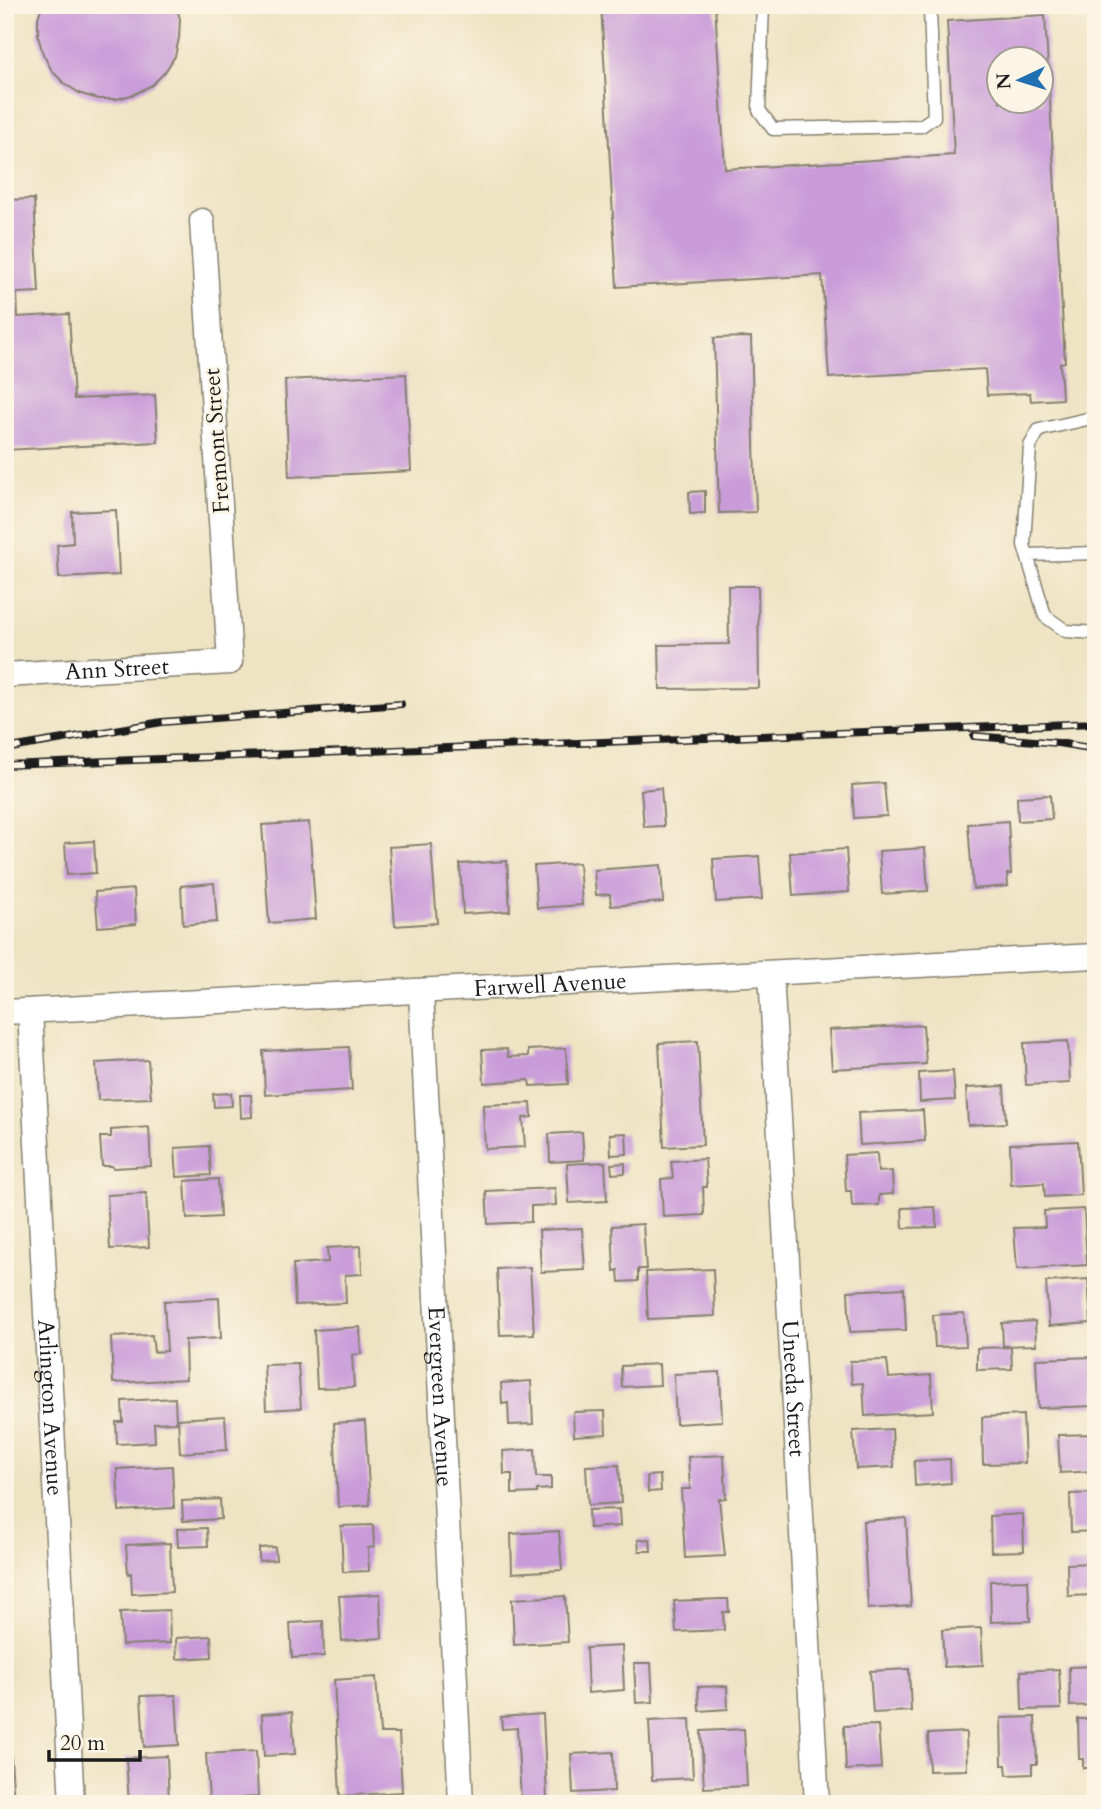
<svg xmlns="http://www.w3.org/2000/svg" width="1101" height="1809" font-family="Cardo,serif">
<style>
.building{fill:#c99cd9;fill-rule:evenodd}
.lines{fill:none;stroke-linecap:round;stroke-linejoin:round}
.service-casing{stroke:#858070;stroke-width:15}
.minor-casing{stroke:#858070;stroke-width:27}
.service{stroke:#fff;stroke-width:12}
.minor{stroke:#fff;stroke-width:24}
.rail-casing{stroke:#1c1c1c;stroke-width:8}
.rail{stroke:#fcf5e5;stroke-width:5;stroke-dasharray:16;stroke-linecap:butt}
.labels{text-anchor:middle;stroke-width:5;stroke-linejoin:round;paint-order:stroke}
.street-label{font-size:23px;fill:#1c1c1c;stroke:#fcf5e5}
</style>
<rect width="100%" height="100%" fill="#fcf5e5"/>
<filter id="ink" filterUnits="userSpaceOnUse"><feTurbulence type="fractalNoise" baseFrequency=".0143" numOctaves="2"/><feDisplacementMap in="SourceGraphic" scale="14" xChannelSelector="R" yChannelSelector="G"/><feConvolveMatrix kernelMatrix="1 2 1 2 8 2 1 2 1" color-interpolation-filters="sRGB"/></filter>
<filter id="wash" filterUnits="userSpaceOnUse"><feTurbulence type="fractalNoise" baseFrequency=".00686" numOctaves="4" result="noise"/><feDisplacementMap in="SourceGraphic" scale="28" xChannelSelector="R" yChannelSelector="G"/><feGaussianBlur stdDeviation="1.57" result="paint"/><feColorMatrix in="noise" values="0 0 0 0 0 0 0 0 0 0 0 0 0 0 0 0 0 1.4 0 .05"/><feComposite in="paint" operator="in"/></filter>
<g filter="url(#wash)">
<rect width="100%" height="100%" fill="#eee3c3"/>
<g id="blocks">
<!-- building -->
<path class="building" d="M 42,5 L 176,5 L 180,19 L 179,38 L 175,56 L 165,72 L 152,85 L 135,94 L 117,99 L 99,99 L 81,94 L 65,84 L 52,71 L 43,54 L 38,36 L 38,18 Z
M 601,5 L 715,5 L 725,169 L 954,155 L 947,21 L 1045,15 L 1065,362 L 1060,363 L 1062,399 L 1031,401 L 1030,393 L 987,395 L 985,369 L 829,378 L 822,275 L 617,287 ZM 1000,60 L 1042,60 L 1042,102 L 1000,102 Z
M 34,199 L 39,292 L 17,293 L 18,317 L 69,314 L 74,399 L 155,395 L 158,442 L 5,450 L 5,200 Z
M 751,337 L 756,512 L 719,513 L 714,338 Z
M 406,374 L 411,471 L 289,477 L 285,380 Z
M 705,491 L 705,513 L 690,514 L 689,492 Z
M 116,510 L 119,575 L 59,578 L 57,545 L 73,543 L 72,512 Z
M 728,586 L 758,586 L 759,688 L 660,689 L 659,645 L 729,644 Z
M 884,783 L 887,816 L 854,818 L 852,785 Z
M 661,788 L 664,826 L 644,827 L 641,790 Z
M 1050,795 L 1052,819 L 1018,821 L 1017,797 Z
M 1008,821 L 1011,874 L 1007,874 L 1008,886 L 973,889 L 968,824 Z
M 309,822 L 316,919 L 269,923 L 262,825 Z
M 94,841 L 96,873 L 67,875 L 65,843 Z
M 431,844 L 437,923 L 395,926 L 389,847 Z
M 925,848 L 928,891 L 882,894 L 879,851 Z
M 846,849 L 849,892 L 793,896 L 790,853 Z
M 759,856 L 762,899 L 716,902 L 713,859 Z
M 507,861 L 510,911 L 463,914 L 460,864 Z
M 579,863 L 582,905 L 537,908 L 534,866 Z
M 661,865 L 663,902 L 611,906 L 610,894 L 596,895 L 594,870 Z
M 214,883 L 217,922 L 183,925 L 181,886 Z
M 134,889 L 136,924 L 98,927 L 95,892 Z
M 923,1025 L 926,1064 L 832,1069 L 829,1030 Z
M 698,1041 L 703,1145 L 664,1147 L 659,1043 Z
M 1068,1041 L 1070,1083 L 1026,1085 L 1024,1043 Z
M 349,1047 L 352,1090 L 265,1095 L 263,1051 Z
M 566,1048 L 568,1084 L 530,1086 L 529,1080 L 484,1083 L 482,1050 L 507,1049 L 508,1057 L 528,1056 L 528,1050 Z
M 148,1060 L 151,1098 L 98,1100 L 96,1063 Z
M 953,1071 L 955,1100 L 920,1102 L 919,1073 Z
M 1004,1086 L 1006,1123 L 968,1125 L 966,1088 Z
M 231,1093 L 232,1106 L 214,1107 L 213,1094 Z
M 240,1095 L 251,1095 L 252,1117 L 241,1118 Z
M 531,1103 L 532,1117 L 523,1118 L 525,1147 L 485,1149 L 483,1105 Z
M 923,1110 L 925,1141 L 860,1145 L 858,1113 Z
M 149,1127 L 151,1166 L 113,1168 L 112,1166 L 102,1166 L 100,1137 L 111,1137 L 111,1130 Z
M 582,1132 L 584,1160 L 550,1162 L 549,1134 Z
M 626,1133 L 627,1154 L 611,1155 L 610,1134 Z
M 1078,1141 L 1081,1195 L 1045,1197 L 1044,1183 L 1011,1185 L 1010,1144 Z
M 209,1146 L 211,1175 L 177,1177 L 175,1148 Z
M 877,1153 L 878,1172 L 892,1171 L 893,1194 L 879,1195 L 879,1205 L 852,1206 L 851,1191 L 846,1191 L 844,1155 Z
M 705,1159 L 707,1187 L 703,1187 L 704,1215 L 663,1217 L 661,1179 L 673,1178 L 671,1161 Z
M 605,1162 L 607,1201 L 569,1203 L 567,1164 Z
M 625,1163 L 625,1173 L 612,1174 L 611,1164 Z
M 218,1179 L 220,1217 L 187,1219 L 185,1181 Z
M 555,1188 L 556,1205 L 531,1206 L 531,1222 L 488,1224 L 486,1191 Z
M 146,1193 L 149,1247 L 110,1249 L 107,1195 Z
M 935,1207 L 937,1227 L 903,1228 L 902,1208 Z
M 1084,1209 L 1087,1265 L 1017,1269 L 1014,1228 L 1045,1227 L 1044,1211 Z
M 643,1224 L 646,1269 L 638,1269 L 638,1281 L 619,1282 L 618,1270 L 614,1271 L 612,1226 Z
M 582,1228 L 585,1270 L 541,1272 L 539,1230 Z
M 361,1246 L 362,1274 L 345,1275 L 346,1303 L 295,1305 L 293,1264 L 328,1262 L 327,1248 Z
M 530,1267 L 534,1334 L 500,1335 L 497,1269 Z
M 713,1269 L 715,1316 L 648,1319 L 646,1272 Z
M 1088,1279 L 1091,1323 L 1049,1326 L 1046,1282 Z
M 904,1288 L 906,1330 L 850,1332 L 848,1291 Z
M 219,1298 L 221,1338 L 185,1340 L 186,1379 L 113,1383 L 111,1337 L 152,1335 L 154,1352 L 167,1351 L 164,1301 Z
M 964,1313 L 966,1346 L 935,1347 L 933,1315 Z
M 1035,1321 L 1036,1345 L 1003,1346 L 1002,1323 Z
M 360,1327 L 361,1354 L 352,1355 L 354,1387 L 317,1388 L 314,1330 Z
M 1011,1347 L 1012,1369 L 977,1370 L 977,1348 Z
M 1095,1357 L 1096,1406 L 1038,1408 L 1036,1359 Z
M 887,1360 L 889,1378 L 931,1375 L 933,1412 L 865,1416 L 863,1383 L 852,1384 L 850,1361 Z
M 298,1364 L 301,1408 L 266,1410 L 264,1365 Z
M 659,1364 L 660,1385 L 622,1387 L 621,1366 Z
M 720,1372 L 722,1421 L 676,1424 L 674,1374 Z
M 531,1381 L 533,1424 L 509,1425 L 508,1403 L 502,1404 L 501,1383 Z
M 175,1398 L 176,1422 L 154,1423 L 155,1442 L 117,1444 L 116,1422 L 123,1422 L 122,1401 Z
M 605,1411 L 606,1434 L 574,1436 L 573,1412 Z
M 1023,1415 L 1025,1463 L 983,1464 L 982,1417 Z
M 225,1416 L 227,1450 L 180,1453 L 178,1419 Z
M 365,1421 L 370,1505 L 338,1507 L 334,1423 Z
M 892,1429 L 894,1467 L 856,1469 L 853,1431 Z
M 1095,1434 L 1096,1471 L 1060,1473 L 1058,1435 Z
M 535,1449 L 536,1477 L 551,1477 L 551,1489 L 537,1490 L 537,1493 L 512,1494 L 512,1474 L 504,1474 L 503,1451 Z
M 724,1455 L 726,1498 L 719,1499 L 725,1556 L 685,1558 L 681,1489 L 690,1489 L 688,1457 Z
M 950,1459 L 951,1483 L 915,1486 L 914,1461 Z
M 619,1465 L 621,1503 L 588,1505 L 586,1466 Z
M 172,1466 L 174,1508 L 119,1511 L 117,1469 Z
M 660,1475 L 661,1491 L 648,1492 L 647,1476 Z
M 1096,1493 L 1096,1531 L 1071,1532 L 1070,1494 Z
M 220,1499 L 221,1519 L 183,1521 L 182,1501 Z
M 619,1509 L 620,1526 L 589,1528 L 588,1510 Z
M 1023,1514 L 1024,1551 L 991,1552 L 990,1516 Z
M 906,1518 L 911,1606 L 868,1609 L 863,1521 Z
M 373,1525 L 374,1547 L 368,1548 L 369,1571 L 343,1572 L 341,1526 Z
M 207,1528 L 208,1546 L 178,1547 L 177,1529 Z
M 559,1531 L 562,1570 L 512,1573 L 511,1534 Z
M 650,1539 L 651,1551 L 639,1551 L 638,1540 Z
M 170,1543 L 172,1592 L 132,1594 L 131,1573 L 128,1574 L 126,1545 Z
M 275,1547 L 276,1560 L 259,1561 L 259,1548 Z
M 1096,1563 L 1096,1595 L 1068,1596 L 1067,1564 Z
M 1028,1580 L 1030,1621 L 991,1622 L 990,1581 Z
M 380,1594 L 382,1638 L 342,1641 L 339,1596 Z
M 565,1596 L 568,1642 L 514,1645 L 512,1599 Z
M 722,1599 L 728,1599 L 729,1612 L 723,1612 L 724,1630 L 676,1632 L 674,1601 Z
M 169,1610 L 170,1643 L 122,1645 L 120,1612 Z
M 323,1621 L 324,1656 L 292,1658 L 290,1623 Z
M 981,1628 L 983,1665 L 944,1667 L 942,1630 Z
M 211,1636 L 212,1657 L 177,1659 L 176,1638 Z
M 622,1646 L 624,1690 L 588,1693 L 586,1648 Z
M 634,1663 L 651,1663 L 653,1702 L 636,1703 Z
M 1096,1666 L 1096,1705 L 1070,1706 L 1069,1667 Z
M 909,1669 L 911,1711 L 873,1713 L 870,1671 Z
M 1059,1669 L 1061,1709 L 1022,1710 L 1021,1671 Z
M 376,1677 L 380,1733 L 399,1733 L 402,1792 L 340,1796 L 334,1680 Z
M 727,1686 L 728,1709 L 699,1711 L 698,1687 Z
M 176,1695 L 179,1745 L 144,1747 L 141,1696 Z
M 292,1712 L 295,1754 L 264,1756 L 262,1714 Z
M 543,1714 L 547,1799 L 521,1800 L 517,1728 L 502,1729 L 501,1717 Z
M 1035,1717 L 1037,1764 L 1032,1764 L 1032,1774 L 1007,1775 L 1006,1765 L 1002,1765 L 1001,1718 Z
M 690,1719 L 693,1778 L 652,1780 L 649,1721 Z
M 1078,1719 L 1096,1719 L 1096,1768 L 1083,1768 L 1083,1759 L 1079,1759 Z
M 878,1725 L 881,1768 L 846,1770 L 844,1726 Z
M 744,1729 L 747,1786 L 704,1788 L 701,1731 Z
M 966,1732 L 967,1770 L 929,1771 L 928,1734 Z
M 5,1742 L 10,1742 L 14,1804 L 5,1804 Z
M 256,1751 L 258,1797 L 241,1798 L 241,1804 L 224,1804 L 223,1799 L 209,1800 L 206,1754 Z
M 613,1752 L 614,1791 L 573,1793 L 571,1754 Z
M 167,1756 L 169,1804 L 129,1804 L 126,1758 Z"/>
</g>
</g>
<g filter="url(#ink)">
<use href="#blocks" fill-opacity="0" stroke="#858070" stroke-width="2"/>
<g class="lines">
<!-- service casing -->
<g class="service-casing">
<path id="service" d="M 763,5 L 759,110 L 773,129 L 921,126 L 934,117 L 930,9 L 934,5
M 1096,417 L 1039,430 L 1030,446 L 1024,545 L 1045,616 L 1066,631 L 1096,633
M 1027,555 L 1096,553"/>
</g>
<!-- minor casing -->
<g class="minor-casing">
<g id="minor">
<path id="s1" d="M 5,675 L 230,662 L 202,221"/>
<path id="s2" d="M 771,973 L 817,1804"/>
<path id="s3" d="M 421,991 L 461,1804"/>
<path id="s4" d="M 30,1011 L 72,1804"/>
<path id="s5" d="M 5,1012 L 1096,956"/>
</g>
</g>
<!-- service -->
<use href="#service" class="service"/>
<!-- minor -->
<use href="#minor" class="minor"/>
<!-- rail casing -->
<g class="rail-casing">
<path id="rail" d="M 974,736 L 1058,743 L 1096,749
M 5,749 L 162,722 L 401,704
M 5,765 L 1096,723"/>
</g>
<!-- rail -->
<use href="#rail" class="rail"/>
</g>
</g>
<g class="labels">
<!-- street labels -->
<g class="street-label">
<text transform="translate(216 441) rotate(-94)" y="8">Fremont Street</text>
<text dy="8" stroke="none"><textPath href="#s1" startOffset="112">Ann Street</textPath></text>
<text dy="8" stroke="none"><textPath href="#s5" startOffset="546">Farwell Avenue</textPath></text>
<text dy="8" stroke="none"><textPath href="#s2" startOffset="416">Uneeda Street</textPath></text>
<text dy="8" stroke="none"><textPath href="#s3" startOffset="406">Evergreen Avenue</textPath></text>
<text dy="8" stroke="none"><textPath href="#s4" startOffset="397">Arlington Avenue</textPath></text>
</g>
</g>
<!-- margin -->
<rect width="1101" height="1809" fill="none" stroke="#fcf5e5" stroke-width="28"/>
<!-- north arrow -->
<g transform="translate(1020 80) rotate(266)"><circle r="33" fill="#fcf5e5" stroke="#a29e95" stroke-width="2"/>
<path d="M0-5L12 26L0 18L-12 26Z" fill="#1f6fb2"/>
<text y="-10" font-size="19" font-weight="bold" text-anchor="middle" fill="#1c1c1c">N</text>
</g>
<!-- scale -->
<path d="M49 1750v10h91v-10" fill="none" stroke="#1c1c1c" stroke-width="3.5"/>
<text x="60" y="1750" font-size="21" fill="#1c1c1c" stroke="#fcf5e5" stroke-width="5" paint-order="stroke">20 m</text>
</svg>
